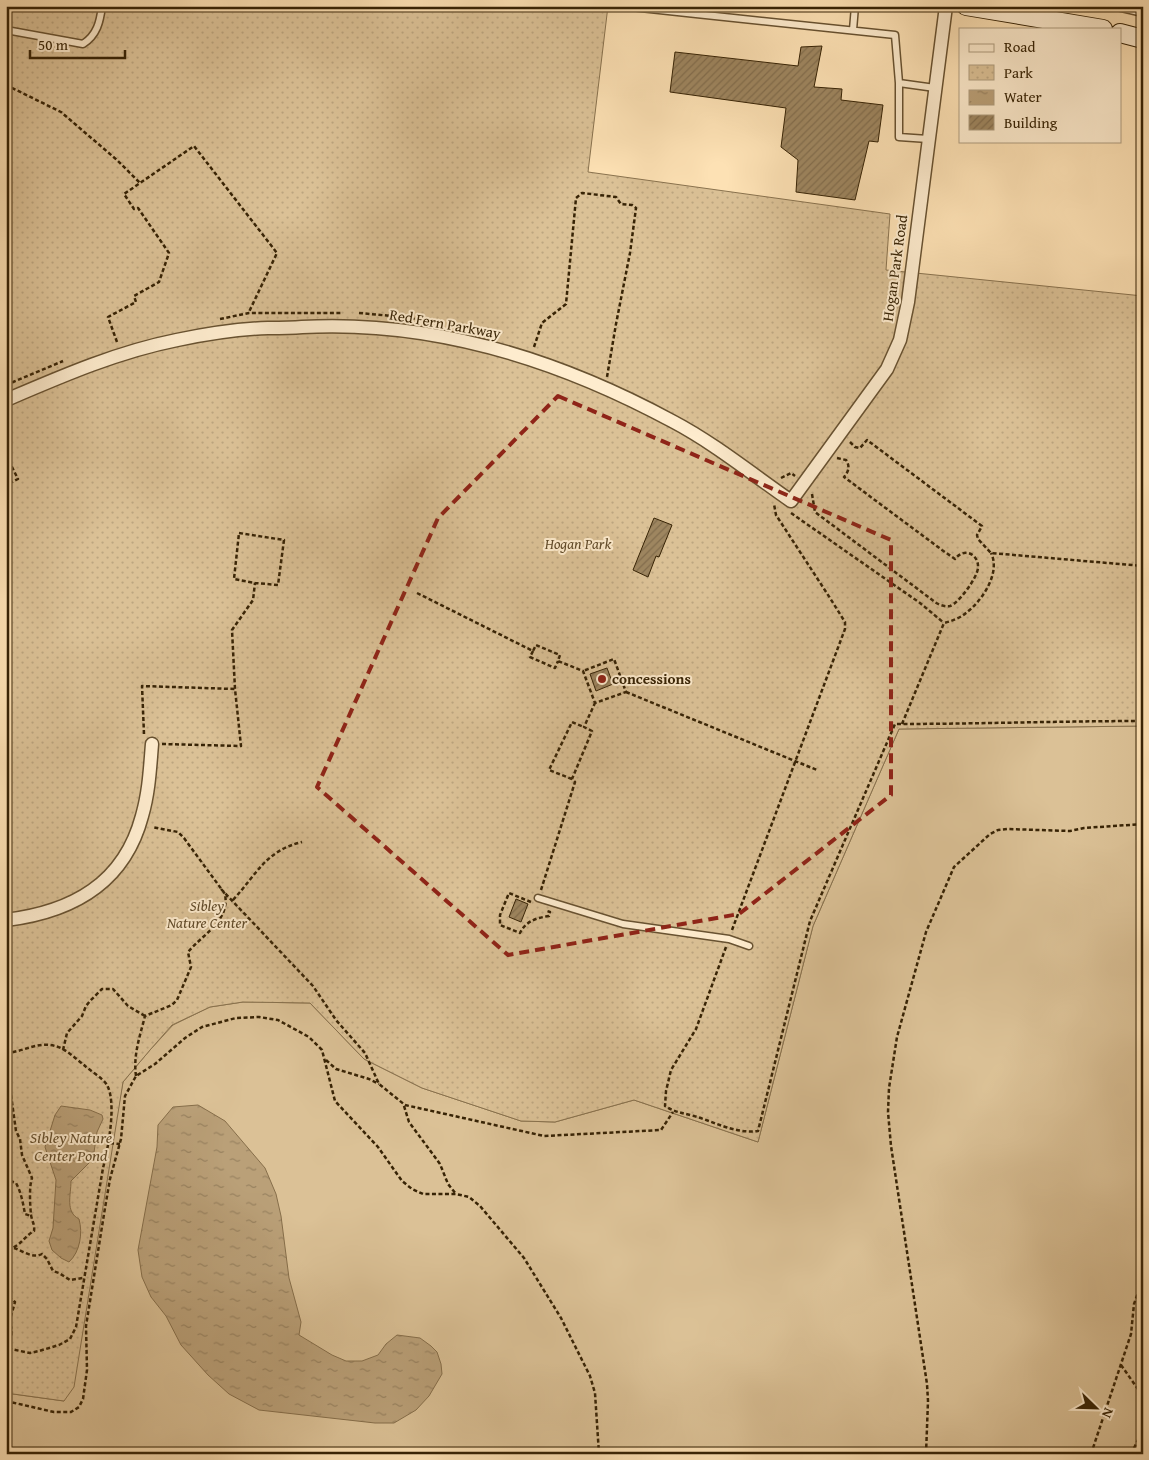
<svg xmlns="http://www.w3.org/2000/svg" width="1149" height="1460" font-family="'Gentium Book Plus',serif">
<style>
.grass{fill:#dbc196;stroke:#89724e}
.park{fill:url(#park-dots);stroke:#89724e}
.water{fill:url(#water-ripples);stroke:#866e4a}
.building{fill:url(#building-hatch);stroke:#372305}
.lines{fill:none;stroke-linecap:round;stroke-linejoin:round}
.service-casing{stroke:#685231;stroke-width:9}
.minor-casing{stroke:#685231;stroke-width:15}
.secondary-casing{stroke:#372305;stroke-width:20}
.path{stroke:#372305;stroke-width:2.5;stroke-dasharray:4 2.5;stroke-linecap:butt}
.service{stroke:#feecce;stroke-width:6}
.minor{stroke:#feecce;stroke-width:12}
.secondary{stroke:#feecce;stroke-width:18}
.marked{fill:none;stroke:#8f2418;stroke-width:4;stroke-dasharray:10 6;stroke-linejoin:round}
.poi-dot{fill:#8f2418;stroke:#feecce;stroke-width:2}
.labels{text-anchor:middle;stroke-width:4;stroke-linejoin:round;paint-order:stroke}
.street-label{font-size:15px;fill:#372305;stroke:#feecce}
.park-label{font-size:15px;font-style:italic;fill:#604a29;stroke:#feecce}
.poi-label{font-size:15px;font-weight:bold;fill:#372305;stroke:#feecce;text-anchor:start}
.water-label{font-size:16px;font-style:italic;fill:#654f2d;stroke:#feecce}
</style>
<defs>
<pattern id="park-dots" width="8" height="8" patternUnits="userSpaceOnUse" patternTransform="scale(1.25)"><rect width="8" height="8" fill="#dbc196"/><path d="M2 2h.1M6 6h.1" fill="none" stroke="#bda680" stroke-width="1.8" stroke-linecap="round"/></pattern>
<pattern id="water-ripples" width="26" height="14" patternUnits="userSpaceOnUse" patternTransform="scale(1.25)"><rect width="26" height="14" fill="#baa078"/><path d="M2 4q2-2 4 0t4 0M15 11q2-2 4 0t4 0" fill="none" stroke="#988260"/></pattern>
<pattern id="building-hatch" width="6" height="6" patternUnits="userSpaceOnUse" patternTransform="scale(1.25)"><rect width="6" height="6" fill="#9e8660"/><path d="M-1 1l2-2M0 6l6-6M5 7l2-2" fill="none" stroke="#826d4d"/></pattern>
</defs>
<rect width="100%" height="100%" fill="#fde1b4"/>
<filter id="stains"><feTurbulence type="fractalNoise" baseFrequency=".004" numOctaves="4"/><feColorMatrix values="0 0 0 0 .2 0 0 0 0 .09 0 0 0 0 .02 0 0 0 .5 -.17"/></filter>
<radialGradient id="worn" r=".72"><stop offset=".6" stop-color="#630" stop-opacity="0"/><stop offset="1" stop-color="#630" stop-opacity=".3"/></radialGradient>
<!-- grass -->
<path class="grass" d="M 1143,726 L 1143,1454 L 6,1454 L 6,1393 L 64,1401 L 123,1082 L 150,1050 L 173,1025 L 210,1007 L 243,1002 L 310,1003 L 364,1059 L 422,1088 L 521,1121 L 555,1122 L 634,1100 L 758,1142 L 813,926 L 899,729 Z"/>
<!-- park -->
<path class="park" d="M 6,6 L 608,6 L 588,172 L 890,214 L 886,270 L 1143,296 L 1143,726 L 899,729 L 813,926 L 758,1142 L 634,1100 L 555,1122 L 521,1121 L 422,1088 L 364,1059 L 310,1003 L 243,1002 L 210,1007 L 172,1025 L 150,1050 L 123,1082 L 74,1387 L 64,1401 L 6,1393 Z"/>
<!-- water -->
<path class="water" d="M 198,1105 L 225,1121 L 265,1168 L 276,1194 L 281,1216 L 289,1278 L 301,1322 L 299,1335 L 332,1355 L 346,1361 L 362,1361 L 378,1355 L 386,1344 L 397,1335 L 420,1338 L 431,1346 L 437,1352 L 441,1364 L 442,1374 L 429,1396 L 416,1410 L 394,1423 L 375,1423 L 259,1410 L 229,1394 L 208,1375 L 181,1345 L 166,1316 L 151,1297 L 142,1277 L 138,1250 L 157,1147 L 158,1125 L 173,1107 Z
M 61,1106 L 90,1110 L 102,1115 L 103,1119 L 97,1132 L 93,1159 L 71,1181 C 71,1195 65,1212 79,1219 C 83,1233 80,1252 69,1262 L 61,1258 L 52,1250 L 49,1241 L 53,1228 L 56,1180 L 45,1147 L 55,1115 Z"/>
<!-- building -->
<path class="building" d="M 822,46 L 814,87 L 842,89 L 841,100 L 883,105 L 878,142 L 869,141 L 855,200 L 796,192 L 798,160 L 781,147 L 786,108 L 670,92 L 675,52 L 798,66 L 801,47 Z
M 654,518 L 672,525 L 659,557 L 656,556 L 648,577 L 633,570 Z
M 607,668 L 613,684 L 596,691 L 590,674 Z
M 516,899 L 528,904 L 521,922 L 509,917 Z"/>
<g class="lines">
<!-- service casing -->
<g class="service-casing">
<path id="service" d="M 622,6 L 696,14
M 697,6 L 696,14 L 895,35 L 899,83 L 899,137 L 928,139
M 1113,6 L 1143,13
M 6,30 L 83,44 C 97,35 100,22 102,6
M 853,30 L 855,6
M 899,83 L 935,88
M 538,898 L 623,924 L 729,939 L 749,946"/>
</g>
<!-- minor casing -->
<g class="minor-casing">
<path id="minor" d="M 6,400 C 62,376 117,352 177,340 C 206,334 238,329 268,328 C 280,328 291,328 302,327 C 432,320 559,360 672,421 C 714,443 752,474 791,501 L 887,369 L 900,340 L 908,302 L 946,6
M 6,920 C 72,912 124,884 142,816 C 149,792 150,768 152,744"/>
</g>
<!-- secondary casing -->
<g class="secondary-casing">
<path id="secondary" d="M 966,6 L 1103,29
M 1120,33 L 1143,39"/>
</g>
<!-- path -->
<path class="path" d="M 6,85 L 61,112 L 117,160 L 140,183
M 359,313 L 403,317 L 428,321
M 220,319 L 249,313 L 341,313
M 117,342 L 108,317 L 136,302 L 134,296 L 159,282 L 169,253 L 138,208 L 134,209 L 124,194 L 194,146 L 277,253 L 248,314
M 534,347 L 542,323 L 566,304 L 576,198 L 582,193 L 616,197 L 621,204 L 632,205 L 636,208 L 630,253 L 616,324 L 607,377
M 6,385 L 63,361
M 850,442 L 855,447 L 860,448 L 867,440 L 982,526 L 977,535 L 978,539 L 991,553 L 1143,566
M 6,455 L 18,479 L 6,485
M 781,478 L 791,473 L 795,476
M 812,494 L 815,512 L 935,602 C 939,605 945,607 950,606 C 959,603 977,578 978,568 C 979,554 964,547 955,559 L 942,550 L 844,477 C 849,471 850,466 846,460 L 837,458
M 791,513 L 920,603 L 944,623
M 239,533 L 284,540 L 278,585 L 255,583 L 234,579 Z
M 417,593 L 533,651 L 536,645 L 560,655 L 558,661 L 583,671 L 595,703 L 626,692 L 614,659 L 583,671
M 533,651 L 530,657 L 555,668 L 558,661
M 626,692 L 817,770
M 902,724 L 944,623 C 952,621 960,618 966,613 C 982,601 1001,573 991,553
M 144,734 L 142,686 L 235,689
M 162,744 L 241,746 L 235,689 L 232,630 L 253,600 L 255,583
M 572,779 L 549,770 L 572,722 L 584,727
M 221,889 L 313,986 L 336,1020 L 365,1053 L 379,1084 L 405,1105 L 544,1136 L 661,1130 L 673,1112
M 541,890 L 575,782 L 572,779 L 592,731 L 584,727 L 595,703
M 233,900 C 257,874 265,851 302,842
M 531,902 L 509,893 L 500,915 L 500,925 L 520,933 C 526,921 536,918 549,916 L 550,912 L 547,911
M 732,930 L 845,629 L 845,622 L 830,598 L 776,515 L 774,504
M 726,947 L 696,1029 L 671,1070 L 666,1091 L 665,1106 C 674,1112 683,1113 694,1116 C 715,1122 735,1134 758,1131 L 810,921 L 895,724 C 978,724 1060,721 1143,721
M 63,1050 L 67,1033 L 82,1016 L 86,1006 L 90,1001 L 102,989 L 113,989 L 128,1006 L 145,1016
M 6,1053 C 23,1052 38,1041 55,1046 C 65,1048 76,1059 84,1065 C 90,1071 103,1078 107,1085 C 117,1103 108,1149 103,1168 L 76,1327 L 70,1339 L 59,1345 L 39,1351 L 30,1353 L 6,1348
M 326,1060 L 336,1069 L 369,1079 L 379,1084
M 6,1063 L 10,1078 L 10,1088 L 16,1131 L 20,1139 L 22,1155 L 32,1178 C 29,1186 30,1205 31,1215 C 32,1221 35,1225 34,1231 C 22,1238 22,1246 6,1250
M 136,1076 C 133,1055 140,1036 145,1016 L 172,1005 L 177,1000 L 191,967 L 188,952 C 203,934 230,921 225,894 L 184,838 L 178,832 L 152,827
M 404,1106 L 409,1122 L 440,1164 L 448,1184 L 456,1194
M 110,1143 L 120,1144
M 6,1176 L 10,1181 L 16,1183 C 21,1192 23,1203 25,1214 L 31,1216
M 14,1248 C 23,1251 33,1259 42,1254 L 47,1259 L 53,1271 L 59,1273 L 70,1280 L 83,1278
M 6,1285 L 11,1291 L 10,1298 L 15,1302 L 9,1323 C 15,1330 9,1339 10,1348
M 1121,1365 L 1140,1392 L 1143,1401
M 6,1401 L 54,1412 L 71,1412 L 79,1407 L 83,1399 L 87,1370 L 86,1326 L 105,1208 L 110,1179 L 121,1139 L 125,1096 L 136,1076 L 155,1064 L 185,1038 L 202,1027 L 236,1018 L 259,1017 L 278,1020 L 309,1037 L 322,1050 L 335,1101 L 378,1147 L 402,1181 L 412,1189 L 423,1194 L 456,1194 L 469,1197 L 480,1206 L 524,1258 L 561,1318 L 590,1376 L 595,1393 L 599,1454
M 926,1454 L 928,1401 L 927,1384 L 891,1146 L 888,1112 L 889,1088 L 897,1037 L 926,932 L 954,867 L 990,834 L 998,830 L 1008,829 L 1070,831 L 1084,828 L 1143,824
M 1091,1454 L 1131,1334 L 1134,1304 L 1143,1279
M 1131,1454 L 1143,1430"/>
<!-- service -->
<use href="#service" class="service"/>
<!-- minor -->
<use href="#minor" class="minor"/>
<!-- secondary -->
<use href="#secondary" class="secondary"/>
</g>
<!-- marked area -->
<path class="marked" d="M 558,396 L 891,540 L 891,795 L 739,914 L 508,955 L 317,787 L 438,518 Z"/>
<!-- markers -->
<circle class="poi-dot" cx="602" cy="679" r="5"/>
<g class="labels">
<!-- street labels -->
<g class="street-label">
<text transform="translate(895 268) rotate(-82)" y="5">Hogan Park Road</text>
<text transform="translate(445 324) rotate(10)" y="5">Red Fern Parkway</text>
</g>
<!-- park labels -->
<g class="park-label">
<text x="578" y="549">Hogan Park</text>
<text x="207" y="911">Sibley<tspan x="207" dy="17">Nature Center</tspan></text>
</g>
<!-- poi labels -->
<g class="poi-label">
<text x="612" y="684">concessions</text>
</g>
<!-- water labels -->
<g class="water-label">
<text x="71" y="1143">Sibley Nature<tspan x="71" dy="18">Center Pond</tspan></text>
</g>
</g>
<!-- margin -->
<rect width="1149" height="1460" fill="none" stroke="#fde1b4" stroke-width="25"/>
<rect x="8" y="8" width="1134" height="1445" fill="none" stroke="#372305" stroke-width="2.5"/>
<rect x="12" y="12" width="1124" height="1435" fill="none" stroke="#372305"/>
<!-- legend -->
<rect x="959" y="28" width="162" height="115" fill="#feecce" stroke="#ae9c7e"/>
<rect x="969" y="44" width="25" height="8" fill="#feecce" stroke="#ae9c7e"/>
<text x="1004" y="52" font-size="15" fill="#372305">Road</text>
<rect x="969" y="65" width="25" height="15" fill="url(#park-dots)" stroke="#ae9c7e"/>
<text x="1004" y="78" font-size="15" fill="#372305">Park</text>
<rect x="969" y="90" width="25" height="15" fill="url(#water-ripples)" stroke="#ae9c7e"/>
<text x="1004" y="102" font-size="15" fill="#372305">Water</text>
<rect x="969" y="115" width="25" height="15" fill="url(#building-hatch)" stroke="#ae9c7e"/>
<text x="1004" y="128" font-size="15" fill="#372305">Building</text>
<!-- north arrow -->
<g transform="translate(1096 1408) rotate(113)" stroke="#feecce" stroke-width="4" paint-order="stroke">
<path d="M0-4L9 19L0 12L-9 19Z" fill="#372305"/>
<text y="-8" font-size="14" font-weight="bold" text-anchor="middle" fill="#372305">N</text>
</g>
<!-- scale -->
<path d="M30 50v8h95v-8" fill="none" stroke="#372305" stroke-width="2.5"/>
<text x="38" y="50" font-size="15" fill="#372305" stroke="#feecce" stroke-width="4" paint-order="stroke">50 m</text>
<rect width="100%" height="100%" filter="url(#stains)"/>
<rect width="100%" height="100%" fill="url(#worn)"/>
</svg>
